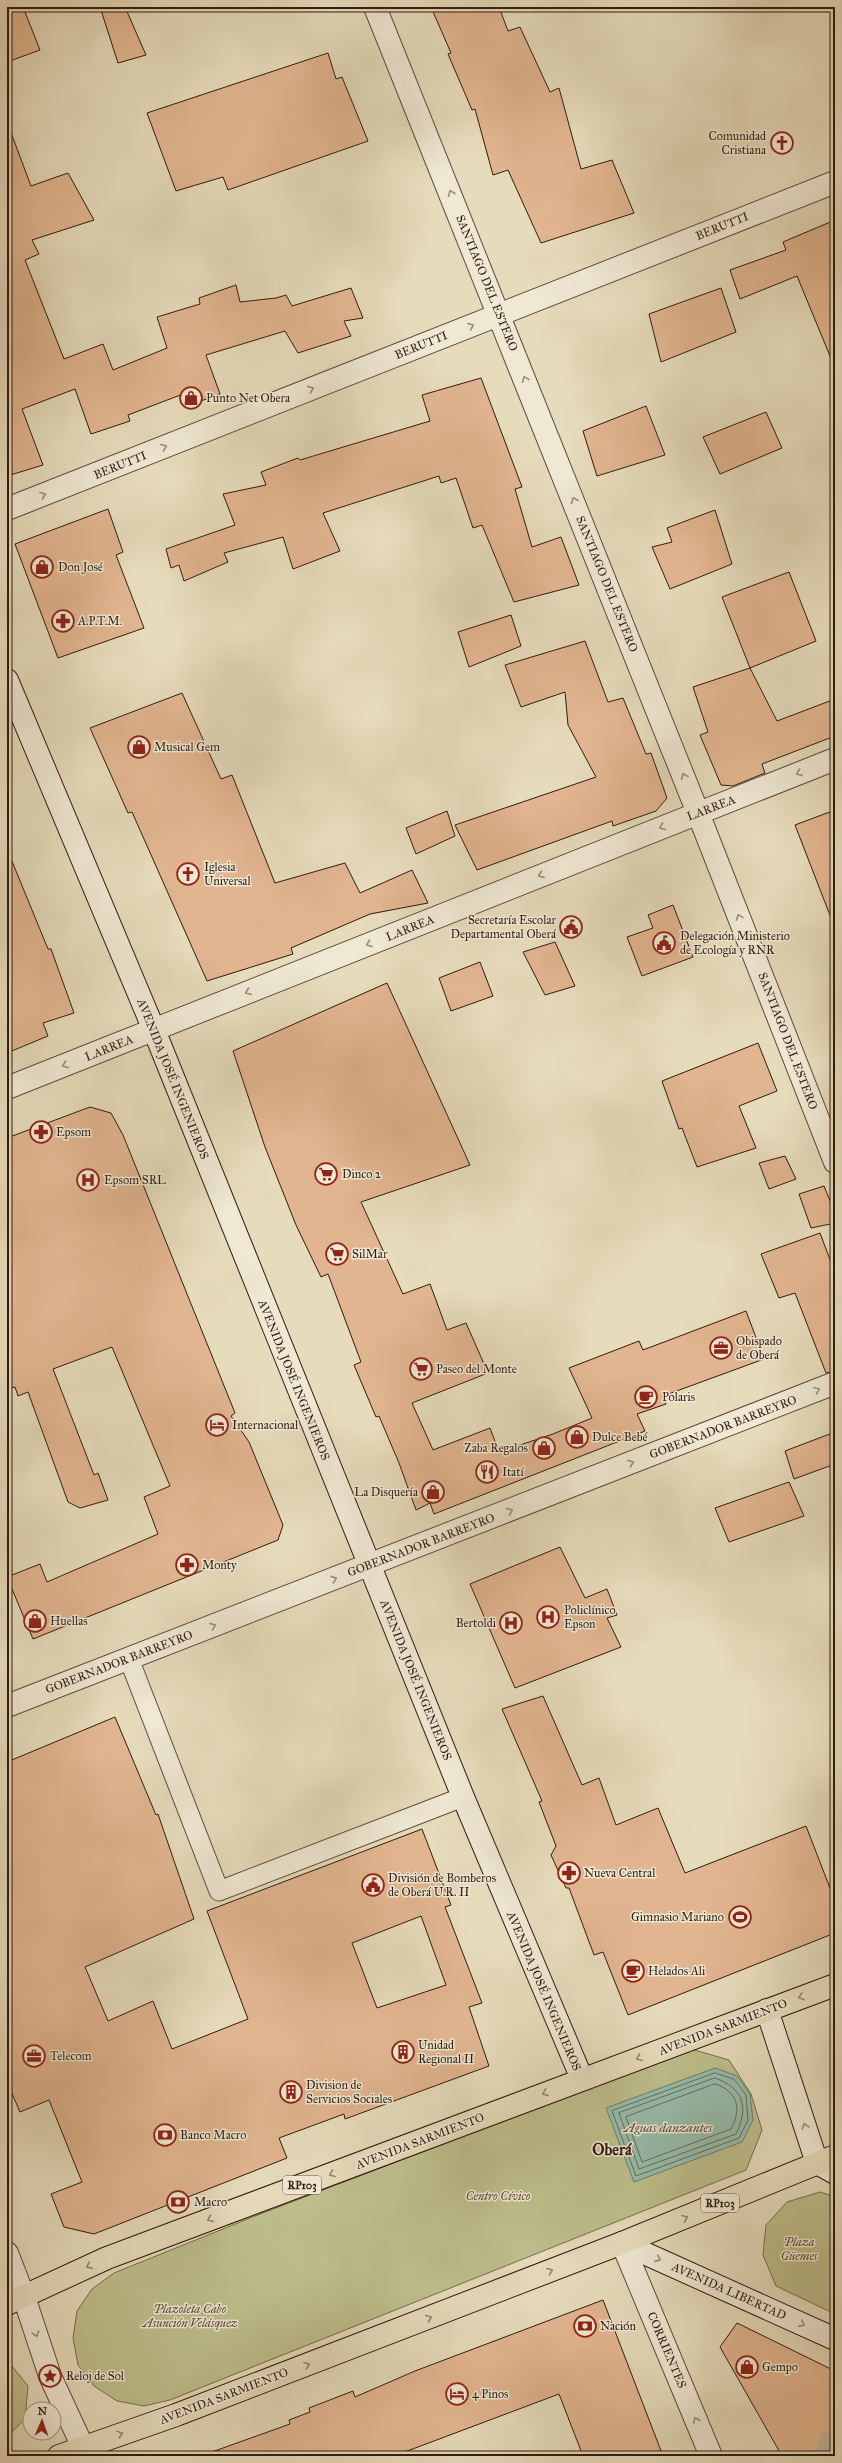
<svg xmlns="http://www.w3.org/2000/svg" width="842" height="2463" font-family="'IM FELL Great Primer',serif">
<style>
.green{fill:#bdbe8b;stroke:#776c4e}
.water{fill:#97bcab;stroke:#6e7b6d}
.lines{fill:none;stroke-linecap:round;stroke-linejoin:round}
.shore{stroke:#646b5e;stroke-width:1}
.building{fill:#e1b58f;stroke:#311a11;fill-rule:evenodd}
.street-tunnel{stroke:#c2b499;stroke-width:22;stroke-dasharray:22 11;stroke-linecap:butt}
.lane-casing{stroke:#5e4a3c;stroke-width:21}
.street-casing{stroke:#5e4a3c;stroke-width:24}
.secondary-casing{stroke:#311a11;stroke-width:24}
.primary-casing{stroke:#311a11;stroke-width:24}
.lane{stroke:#efe8d3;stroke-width:19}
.street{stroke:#efe8d3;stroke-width:22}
.secondary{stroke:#efe8d3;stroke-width:22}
.primary{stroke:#e6dbbb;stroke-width:22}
.oneway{stroke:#9a8b7c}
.oneway2{stroke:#95846e}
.labels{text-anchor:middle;stroke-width:3;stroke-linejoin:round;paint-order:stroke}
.shield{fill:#efe8d3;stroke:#6a584b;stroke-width:1}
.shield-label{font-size:11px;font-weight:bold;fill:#311a11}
.poi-label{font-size:12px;fill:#311a11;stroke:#efe8d3;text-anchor:start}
.street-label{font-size:12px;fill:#311a11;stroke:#efe8d3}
.park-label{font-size:12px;font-style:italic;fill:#5b4b36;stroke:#efe8d3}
.water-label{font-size:13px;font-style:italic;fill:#504b3f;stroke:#efe8d3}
.district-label{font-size:16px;font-weight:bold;fill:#311a11;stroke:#efe8d3}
</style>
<rect width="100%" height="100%" fill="#e6dbbb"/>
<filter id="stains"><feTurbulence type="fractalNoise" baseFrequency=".005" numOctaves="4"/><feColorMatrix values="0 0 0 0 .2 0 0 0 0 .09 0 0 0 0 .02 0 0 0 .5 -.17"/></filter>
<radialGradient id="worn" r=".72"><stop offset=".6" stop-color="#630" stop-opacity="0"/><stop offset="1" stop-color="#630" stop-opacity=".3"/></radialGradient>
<!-- green -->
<path class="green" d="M 691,2049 L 729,2060 L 751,2094 L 762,2130 L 746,2170 L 170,2400 L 144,2406 L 117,2401 L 94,2386 L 78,2365 L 73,2338 L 77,2311 L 92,2289 L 114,2273 L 255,2216 Z
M 820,2192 L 835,2197 L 835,2314 L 776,2286 L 763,2255 L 766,2225 L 787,2202 Z
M 7,2360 L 28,2386 L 25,2419 L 7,2437 Z"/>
<!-- water -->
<path class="water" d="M 715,2068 L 737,2076 L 750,2094 L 753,2120 L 742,2142 L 634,2182 L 606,2108 Z"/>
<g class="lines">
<!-- shore -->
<path class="shore" d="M 715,2073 L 734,2079 L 746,2095 L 748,2120 L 739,2138 L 636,2176 L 612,2111 Z
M 715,2078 C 744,2088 749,2108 736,2134 L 639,2169 L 619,2113 Z
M 715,2084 C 738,2091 742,2109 731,2129 L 642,2162 L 626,2117 Z"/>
</g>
<!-- building -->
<path class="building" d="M 7,7 L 23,7 L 40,50 L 7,62 Z
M 100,7 L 125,7 L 146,55 L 118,63 Z
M 431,7 L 499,7 L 508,31 L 520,27 L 550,92 L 559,88 L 581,169 L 612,160 L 634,213 L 541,243 L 508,170 L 493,175 L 475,109 L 472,110 L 448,54 L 451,53 Z
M 328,53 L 336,79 L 342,77 L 368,141 L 228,190 L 223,177 L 176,191 L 147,113 Z
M 7,130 L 10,130 L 31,186 L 68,173 L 94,220 L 32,240 L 39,254 L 25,260 L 64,359 L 103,344 L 113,370 L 167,348 L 157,317 L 200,304 L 199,298 L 236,285 L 240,302 L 276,298 L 286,295 L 292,306 L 351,288 L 363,318 L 344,321 L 351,336 L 298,353 L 285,331 L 206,355 L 220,394 L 187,406 L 183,394 L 128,415 L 130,421 L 91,434 L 75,389 L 22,409 L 43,465 L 7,476 Z
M 835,220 L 835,368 L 797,276 L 740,299 L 730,270 L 786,250 L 783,242 Z
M 721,288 L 736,332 L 661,362 L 649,314 Z
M 481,378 L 522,487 L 515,489 L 532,547 L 561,537 L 579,585 L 514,602 L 482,525 L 473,528 L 456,478 L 441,483 L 439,476 L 323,513 L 340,551 L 293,569 L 283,537 L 224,553 L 228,562 L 184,581 L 179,565 L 171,568 L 166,549 L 235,525 L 223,494 L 266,485 L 261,472 L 298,458 L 300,460 L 430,421 L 422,395 Z
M 646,406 L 665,455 L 597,476 L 583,431 Z
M 766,412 L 782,448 L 720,474 L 703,437 Z
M 108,509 L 123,552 L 116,555 L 144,628 L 58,658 L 15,544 Z
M 715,510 L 732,564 L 670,589 L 652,547 L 672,542 L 667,528 Z
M 789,572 L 816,641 L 750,668 L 722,597 Z
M 511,615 L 521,646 L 469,667 L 458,632 Z
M 585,641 L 608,702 L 623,698 L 646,754 L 651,753 L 667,798 L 656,811 L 613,826 L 612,821 L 477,870 L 455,825 L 596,777 L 568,725 L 565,692 L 521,707 L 505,665 Z
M 750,668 L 777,721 L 835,699 L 835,736 L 762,764 L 765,773 L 733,786 L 721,785 L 700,735 L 708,732 L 693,687 Z
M 182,693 L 221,779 L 232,775 L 275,883 L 345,863 L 360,893 L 412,870 L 428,903 L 370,914 L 291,948 L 293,954 L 207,981 L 132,812 L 128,813 L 90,728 Z
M 835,810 L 835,923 L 833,923 L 795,825 Z
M 447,811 L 455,836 L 416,854 L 406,828 Z
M 7,849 L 48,949 L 51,949 L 74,1013 L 43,1023 L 48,1036 L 7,1053 Z
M 673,905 L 693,957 L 642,976 L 627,937 L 653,928 L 648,915 Z
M 555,942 L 575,986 L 545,995 L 523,952 Z
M 480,962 L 493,996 L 451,1011 L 439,978 Z
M 387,983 L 470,1165 L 361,1202 L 403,1294 L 430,1284 L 447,1330 L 466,1323 L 488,1373 L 412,1403 L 433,1450 L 490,1428 L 499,1452 L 553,1434 L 592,1418 L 569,1368 L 639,1341 L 643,1350 L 746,1311 L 764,1359 L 663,1396 L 666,1404 L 637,1414 L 645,1431 L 434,1514 L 430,1503 L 416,1510 L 399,1463 L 379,1416 L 376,1417 L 354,1365 L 361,1362 L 328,1274 L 321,1277 L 296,1225 L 265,1147 L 233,1051 Z
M 758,1043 L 777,1091 L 739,1106 L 756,1148 L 697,1167 L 682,1128 L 679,1129 L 662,1081 Z
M 90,1107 L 111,1113 L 123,1135 L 235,1413 L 231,1416 L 249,1442 L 283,1525 L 278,1540 L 33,1639 L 7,1577 L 40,1564 L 47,1582 L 158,1534 L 144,1497 L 170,1486 L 112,1347 L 53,1369 L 94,1475 L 98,1473 L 108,1500 L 80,1508 L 68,1502 L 28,1392 L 18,1396 L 15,1387 L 7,1389 L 7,1138 Z
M 785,1156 L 796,1179 L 769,1189 L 759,1163 Z
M 824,1186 L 835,1213 L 835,1223 L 811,1228 L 799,1194 Z
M 820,1233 L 835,1273 L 835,1371 L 826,1373 L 795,1293 L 779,1298 L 761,1254 Z
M 835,1432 L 835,1464 L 794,1479 L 785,1451 Z
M 789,1482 L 804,1516 L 729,1542 L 715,1508 Z
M 560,1547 L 585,1598 L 607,1589 L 617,1615 L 607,1618 L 621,1647 L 515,1688 L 470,1584 Z
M 543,1696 L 582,1785 L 599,1778 L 616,1825 L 658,1808 L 685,1873 L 806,1826 L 835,1901 L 835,1933 L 628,2015 L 603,1952 L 594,1955 L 569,1888 L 566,1888 L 551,1855 L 556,1846 L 539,1802 L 542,1801 L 502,1709 Z
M 115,1717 L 156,1815 L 158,1814 L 194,1919 L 85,1967 L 108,2021 L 153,2001 L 172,2049 L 248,2019 L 207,1911 L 422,1829 L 451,1905 L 445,1907 L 482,2003 L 469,2007 L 489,2066 L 345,2119 L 344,2114 L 279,2138 L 287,2158 L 94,2234 L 64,2227 L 51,2194 L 82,2182 L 49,2100 L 20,2112 L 7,2082 L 7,1762 ZM 421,1916 L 446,1985 L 377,2008 L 352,1943 Z
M 603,2300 L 663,2456 L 583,2456 L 559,2394 L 394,2456 L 210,2456 L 209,2453 L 290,2424 L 289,2420 L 310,2412 L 309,2408 L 353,2391 L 355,2397 L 415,2371 Z
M 737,2323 L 835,2371 L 835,2456 L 782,2456 L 720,2347 Z"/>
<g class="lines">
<!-- street-tunnel -->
<path class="street-tunnel" d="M 824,2456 L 835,2432"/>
<!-- lane casing -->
<g class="lane-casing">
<path id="lane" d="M 129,1659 L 219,1891 L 463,1797"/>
</g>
<!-- street casing -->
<g class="street-casing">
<path id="street" d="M 375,7 L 698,813 L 835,1162
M 7,509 L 835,182
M 7,1088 L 835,759
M 7,1706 L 835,1383
M 622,2243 L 711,2456
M 7,2253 L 24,2297 L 50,2376 L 87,2456"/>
</g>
<!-- secondary casing -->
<g class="secondary-casing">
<path id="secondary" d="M 7,680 L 154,1030 L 463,1797 L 582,2079
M 767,2010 L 817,2163 L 835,2173
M 622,2243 L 835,2339"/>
</g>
<!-- primary casing -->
<g class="primary-casing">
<path id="primary" d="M 7,2304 L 107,2258 L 835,1985
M 59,2456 L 176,2415 L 622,2243 L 835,2156"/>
</g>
<!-- lane -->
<use href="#lane" class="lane"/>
<!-- street -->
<use href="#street" class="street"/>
<!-- secondary -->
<use href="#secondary" class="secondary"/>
<!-- primary -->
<use href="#primary" class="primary"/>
</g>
<!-- one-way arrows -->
<defs><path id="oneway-chevron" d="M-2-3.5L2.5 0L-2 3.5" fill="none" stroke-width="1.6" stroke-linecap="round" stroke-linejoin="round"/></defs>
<g class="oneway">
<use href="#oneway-chevron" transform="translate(451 193) rotate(-112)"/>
<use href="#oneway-chevron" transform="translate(471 326) rotate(-22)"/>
<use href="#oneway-chevron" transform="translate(525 379) rotate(-112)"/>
<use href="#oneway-chevron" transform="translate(311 389) rotate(-22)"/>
<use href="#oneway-chevron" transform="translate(164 447) rotate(-22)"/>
<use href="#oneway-chevron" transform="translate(43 495) rotate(-22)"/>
<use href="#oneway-chevron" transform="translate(574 500) rotate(-112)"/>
<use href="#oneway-chevron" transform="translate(799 773) rotate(159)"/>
<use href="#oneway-chevron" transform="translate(684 776) rotate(-112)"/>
<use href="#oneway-chevron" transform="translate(662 827) rotate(158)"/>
<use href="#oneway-chevron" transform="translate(541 875) rotate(158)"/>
<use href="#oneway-chevron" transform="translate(739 917) rotate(-111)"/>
<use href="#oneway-chevron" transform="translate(369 944) rotate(158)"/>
<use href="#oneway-chevron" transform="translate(248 992) rotate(158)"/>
<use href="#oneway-chevron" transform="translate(65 1065) rotate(158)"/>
<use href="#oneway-chevron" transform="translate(817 1390) rotate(-21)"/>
<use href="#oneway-chevron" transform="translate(631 1463) rotate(-21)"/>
<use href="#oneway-chevron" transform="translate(510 1511) rotate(-21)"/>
<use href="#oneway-chevron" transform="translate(334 1579) rotate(-21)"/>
<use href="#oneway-chevron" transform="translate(213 1626) rotate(-21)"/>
<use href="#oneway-chevron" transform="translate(805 2126) rotate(-108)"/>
<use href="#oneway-chevron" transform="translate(658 2259) rotate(24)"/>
<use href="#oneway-chevron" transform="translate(802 2324) rotate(24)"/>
<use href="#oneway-chevron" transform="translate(36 2334) rotate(72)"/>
<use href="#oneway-chevron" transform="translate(696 2420) rotate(-113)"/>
</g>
<g class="oneway2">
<use href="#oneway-chevron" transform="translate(801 1997) rotate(160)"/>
<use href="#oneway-chevron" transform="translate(639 2058) rotate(159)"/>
<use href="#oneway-chevron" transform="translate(545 2093) rotate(159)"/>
<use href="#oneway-chevron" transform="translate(332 2174) rotate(159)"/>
<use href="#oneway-chevron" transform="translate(685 2218) rotate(-22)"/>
<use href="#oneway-chevron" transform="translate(210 2219) rotate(159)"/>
<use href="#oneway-chevron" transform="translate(89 2266) rotate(155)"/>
<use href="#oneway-chevron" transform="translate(550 2271) rotate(-21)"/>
<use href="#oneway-chevron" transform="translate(429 2318) rotate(-21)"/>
<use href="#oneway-chevron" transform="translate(307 2365) rotate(-21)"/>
<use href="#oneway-chevron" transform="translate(120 2434) rotate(-18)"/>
</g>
<!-- icons -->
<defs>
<g id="church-ring" transform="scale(1.15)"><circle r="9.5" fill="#efe8d3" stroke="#8f2418" stroke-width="1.5"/><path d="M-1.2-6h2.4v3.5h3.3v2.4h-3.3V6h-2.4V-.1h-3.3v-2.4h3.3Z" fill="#8f2418"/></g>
<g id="shop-ring" transform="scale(1.15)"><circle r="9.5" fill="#efe8d3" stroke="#8f2418" stroke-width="1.5"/><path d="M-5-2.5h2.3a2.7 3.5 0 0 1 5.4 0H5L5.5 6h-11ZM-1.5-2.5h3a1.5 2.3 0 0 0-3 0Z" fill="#8f2418"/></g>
<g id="pharmacy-ring" transform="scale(1.15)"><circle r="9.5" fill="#efe8d3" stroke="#8f2418" stroke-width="1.5"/><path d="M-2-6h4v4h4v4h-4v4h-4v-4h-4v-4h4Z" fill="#8f2418"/></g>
<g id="civic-ring" transform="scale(1.15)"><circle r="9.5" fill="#efe8d3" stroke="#8f2418" stroke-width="1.5"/><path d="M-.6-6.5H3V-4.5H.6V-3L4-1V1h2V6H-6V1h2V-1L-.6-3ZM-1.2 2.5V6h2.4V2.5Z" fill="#8f2418"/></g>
<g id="supermarket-ring" transform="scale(1.15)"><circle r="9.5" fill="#efe8d3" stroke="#8f2418" stroke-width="1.5"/><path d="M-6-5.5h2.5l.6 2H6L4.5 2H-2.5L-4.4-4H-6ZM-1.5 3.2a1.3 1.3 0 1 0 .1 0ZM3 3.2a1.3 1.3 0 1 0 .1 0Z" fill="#8f2418"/></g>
<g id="hospital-ring" transform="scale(1.15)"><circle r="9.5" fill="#efe8d3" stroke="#8f2418" stroke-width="1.5"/><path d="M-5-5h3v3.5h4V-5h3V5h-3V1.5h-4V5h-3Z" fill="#8f2418"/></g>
<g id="office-ring" transform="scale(1.15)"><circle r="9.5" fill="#efe8d3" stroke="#8f2418" stroke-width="1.5"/><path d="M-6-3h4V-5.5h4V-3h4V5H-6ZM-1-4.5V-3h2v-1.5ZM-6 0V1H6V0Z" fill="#8f2418"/></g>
<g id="cafe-ring" transform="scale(1.15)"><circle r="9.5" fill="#efe8d3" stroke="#8f2418" stroke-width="1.5"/><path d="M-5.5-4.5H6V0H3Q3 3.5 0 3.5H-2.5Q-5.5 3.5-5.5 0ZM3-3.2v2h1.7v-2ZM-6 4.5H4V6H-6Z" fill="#8f2418"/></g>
<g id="hotel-ring" transform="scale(1.15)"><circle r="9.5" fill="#efe8d3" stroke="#8f2418" stroke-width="1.5"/><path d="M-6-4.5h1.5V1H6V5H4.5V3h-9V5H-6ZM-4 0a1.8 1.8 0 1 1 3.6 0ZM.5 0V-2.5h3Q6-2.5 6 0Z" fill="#8f2418"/></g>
<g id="restaurant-ring" transform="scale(1.15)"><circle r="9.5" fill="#efe8d3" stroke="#8f2418" stroke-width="1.5"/><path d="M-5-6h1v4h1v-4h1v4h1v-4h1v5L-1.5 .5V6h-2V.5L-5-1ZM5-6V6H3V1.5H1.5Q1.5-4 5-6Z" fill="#8f2418"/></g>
<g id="stadium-ring" transform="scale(1.15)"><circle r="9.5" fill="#efe8d3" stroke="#8f2418" stroke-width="1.5"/><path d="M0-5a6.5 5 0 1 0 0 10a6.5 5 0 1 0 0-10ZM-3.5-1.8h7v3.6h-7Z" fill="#8f2418"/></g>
<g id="building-ring" transform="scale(1.15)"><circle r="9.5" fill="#efe8d3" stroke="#8f2418" stroke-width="1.5"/><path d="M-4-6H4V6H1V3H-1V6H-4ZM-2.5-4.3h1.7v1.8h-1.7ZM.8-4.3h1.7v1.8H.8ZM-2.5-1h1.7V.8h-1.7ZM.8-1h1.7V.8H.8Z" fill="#8f2418"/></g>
<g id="bank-ring" transform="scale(1.15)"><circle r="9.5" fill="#efe8d3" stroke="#8f2418" stroke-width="1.5"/><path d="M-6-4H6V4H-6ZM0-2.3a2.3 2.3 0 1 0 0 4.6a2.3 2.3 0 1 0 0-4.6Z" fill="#8f2418"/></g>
<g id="sight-ring" transform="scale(1.15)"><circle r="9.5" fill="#efe8d3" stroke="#8f2418" stroke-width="1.5"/><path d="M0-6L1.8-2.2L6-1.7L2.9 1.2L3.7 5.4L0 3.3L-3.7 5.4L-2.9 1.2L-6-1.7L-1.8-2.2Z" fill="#8f2418"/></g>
</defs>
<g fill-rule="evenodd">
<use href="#church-ring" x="782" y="143"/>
<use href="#shop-ring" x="191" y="398"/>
<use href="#shop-ring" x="42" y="567"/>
<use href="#pharmacy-ring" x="63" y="621"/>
<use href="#shop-ring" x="139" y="747"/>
<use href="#church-ring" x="188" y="874"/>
<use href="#civic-ring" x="571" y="927"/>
<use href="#civic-ring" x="664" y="943"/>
<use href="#pharmacy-ring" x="41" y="1132"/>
<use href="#supermarket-ring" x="326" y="1174"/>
<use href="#hospital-ring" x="88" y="1180"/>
<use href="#supermarket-ring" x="337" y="1254"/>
<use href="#office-ring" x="721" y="1348"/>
<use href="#supermarket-ring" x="421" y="1369"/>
<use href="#cafe-ring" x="646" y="1397"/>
<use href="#hotel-ring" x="217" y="1425"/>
<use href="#shop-ring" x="577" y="1437"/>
<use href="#shop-ring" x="544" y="1448"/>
<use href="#restaurant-ring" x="487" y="1472"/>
<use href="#shop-ring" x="433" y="1492"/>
<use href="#pharmacy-ring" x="187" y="1565"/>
<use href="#hospital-ring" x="548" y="1617"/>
<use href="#shop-ring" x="35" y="1621"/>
<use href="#hospital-ring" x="511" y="1623"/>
<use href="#pharmacy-ring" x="569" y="1873"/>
<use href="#civic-ring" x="373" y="1885"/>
<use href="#stadium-ring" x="740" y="1917"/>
<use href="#cafe-ring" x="633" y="1971"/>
<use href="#building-ring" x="403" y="2052"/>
<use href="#office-ring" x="34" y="2056"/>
<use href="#building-ring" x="291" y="2092"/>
<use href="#bank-ring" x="165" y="2135"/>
<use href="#bank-ring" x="178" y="2202"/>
<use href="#bank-ring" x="585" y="2326"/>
<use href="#shop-ring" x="747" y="2367"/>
<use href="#sight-ring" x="50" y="2376"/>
<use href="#hotel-ring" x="457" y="2394"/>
</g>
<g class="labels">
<!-- shield labels -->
<g class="shield">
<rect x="283" y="2176" width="38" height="18" rx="3"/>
<rect x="701" y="2194" width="38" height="18" rx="3"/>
</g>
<g class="shield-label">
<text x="302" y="2189">RP103</text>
<text x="720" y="2207">RP103</text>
</g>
<!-- poi labels -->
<g class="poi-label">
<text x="766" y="140" text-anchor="end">Comunidad<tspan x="766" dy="14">Cristiana</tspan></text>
<text x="206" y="402">Punto Net Obera</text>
<text x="58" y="571">Don José</text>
<text x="78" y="625">A.P.T.M.</text>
<text x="154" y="751">Musical Gem</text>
<text x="204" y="871">Iglesia<tspan x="204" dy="14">Universal</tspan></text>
<text x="556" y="924" text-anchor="end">Secretaría Escolar<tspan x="556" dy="14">Departamental Oberá</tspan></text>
<text x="680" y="940">Delegación Ministerio<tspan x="680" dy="14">de Ecología y RNR</tspan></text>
<text x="56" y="1136">Epsom</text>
<text x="342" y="1178">Dinco 2</text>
<text x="104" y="1184">Epsom SRL</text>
<text x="352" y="1258">SilMar</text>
<text x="736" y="1345">Obispado<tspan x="736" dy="14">de Oberá</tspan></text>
<text x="436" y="1373">Paseo del Monte</text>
<text x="662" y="1401">Polaris</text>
<text x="232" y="1429">Internacional</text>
<text x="592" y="1441">Dulce Bebé</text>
<text x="528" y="1452" text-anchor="end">Zaba Regalos</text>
<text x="502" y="1476">Itatí</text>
<text x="418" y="1496" text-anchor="end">La Disquería</text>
<text x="202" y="1569">Monty</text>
<text x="564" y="1614">Policlínico<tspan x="564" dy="14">Epson</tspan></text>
<text x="50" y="1625">Huellas</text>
<text x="496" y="1627" text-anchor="end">Bertoldi</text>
<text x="584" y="1877">Nueva Central</text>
<text x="388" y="1882">División de Bomberos<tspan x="388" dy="14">de Oberá U.R. II</tspan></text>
<text x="724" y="1921" text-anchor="end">Gimnasio Mariano</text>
<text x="648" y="1975">Helados Ali</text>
<text x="418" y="2049">Unidad<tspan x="418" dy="14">Regional II</tspan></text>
<text x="50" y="2060">Telecom</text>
<text x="306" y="2089">Division de<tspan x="306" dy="14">Servicios Sociales</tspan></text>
<text x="180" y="2139">Banco Macro</text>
<text x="194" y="2206">Macro</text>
<text x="600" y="2330">Nación</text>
<text x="762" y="2371">Gempo</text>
<text x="66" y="2380">Reloj de Sol</text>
<text x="472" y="2398">4 Pinos</text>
</g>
<!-- street labels -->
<g class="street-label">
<text transform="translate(722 226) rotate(-22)" y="4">BERUTTI</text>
<text transform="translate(487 283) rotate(68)" y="4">SANTIAGO DEL ESTERO</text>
<text transform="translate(421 345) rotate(-22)" y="4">BERUTTI</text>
<text transform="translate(120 465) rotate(-22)" y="4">BERUTTI</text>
<text transform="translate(607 584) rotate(68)" y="4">SANTIAGO DEL ESTERO</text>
<text transform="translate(711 808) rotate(-21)" y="4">LARREA</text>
<text transform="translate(410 928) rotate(-22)" y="4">LARREA</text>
<text transform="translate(788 1041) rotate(69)" y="4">SANTIAGO DEL ESTERO</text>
<text transform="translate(109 1048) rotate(-22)" y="4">LARREA</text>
<text transform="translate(173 1079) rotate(68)" y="4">AVENIDA JOSÉ INGENIEROS</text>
<text transform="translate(294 1380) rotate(68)" y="4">AVENIDA JOSÉ INGENIEROS</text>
<text transform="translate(723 1427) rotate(-21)" y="4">GOBERNADOR BARREYRO</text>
<text transform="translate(421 1545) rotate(-21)" y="4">GOBERNADOR BARREYRO</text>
<text transform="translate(119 1662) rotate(-21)" y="4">GOBERNADOR BARREYRO</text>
<text transform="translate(416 1680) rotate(68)" y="4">AVENIDA JOSÉ INGENIEROS</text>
<text transform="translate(544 1991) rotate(67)" y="4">AVENIDA JOSÉ INGENIEROS</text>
<text transform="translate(723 2027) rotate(-21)" y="4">AVENIDA SARMIENTO</text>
<text transform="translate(420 2141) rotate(-21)" y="4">AVENIDA SARMIENTO</text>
<text transform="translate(729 2291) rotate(24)" y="4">AVENIDA LIBERTAD</text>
<text transform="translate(667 2350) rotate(67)" y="4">CORRIENTES</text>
<text transform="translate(224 2396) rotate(-21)" y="4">AVENIDA SARMIENTO</text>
</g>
<!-- park labels -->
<g class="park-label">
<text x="498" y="2200">Centro Cívico</text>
<text x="799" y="2246">Plaza<tspan x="799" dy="14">Güemes</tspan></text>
<text x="190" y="2313">Plazoleta Cabo<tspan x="190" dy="14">Asunción Velásquez</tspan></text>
</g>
<!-- water labels -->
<g class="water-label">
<text x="668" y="2132">Aguas danzantes</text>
</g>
<!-- district labels -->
<g class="district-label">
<text x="612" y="2155">Oberá</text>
</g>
</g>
<!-- margin -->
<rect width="842" height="2463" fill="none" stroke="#e6dbbb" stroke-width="24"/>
<rect x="8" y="8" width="826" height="2447" fill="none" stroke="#311a11" stroke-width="2"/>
<rect x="12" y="12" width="818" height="2439" fill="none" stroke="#311a11"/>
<!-- north arrow -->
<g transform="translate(42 2421) rotate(2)"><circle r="19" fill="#efe8d3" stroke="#a39685"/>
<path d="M0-3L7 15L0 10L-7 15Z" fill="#8f2418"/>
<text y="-6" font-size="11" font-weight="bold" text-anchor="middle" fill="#311a11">N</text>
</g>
<rect width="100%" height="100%" filter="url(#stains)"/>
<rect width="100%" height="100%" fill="url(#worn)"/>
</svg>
